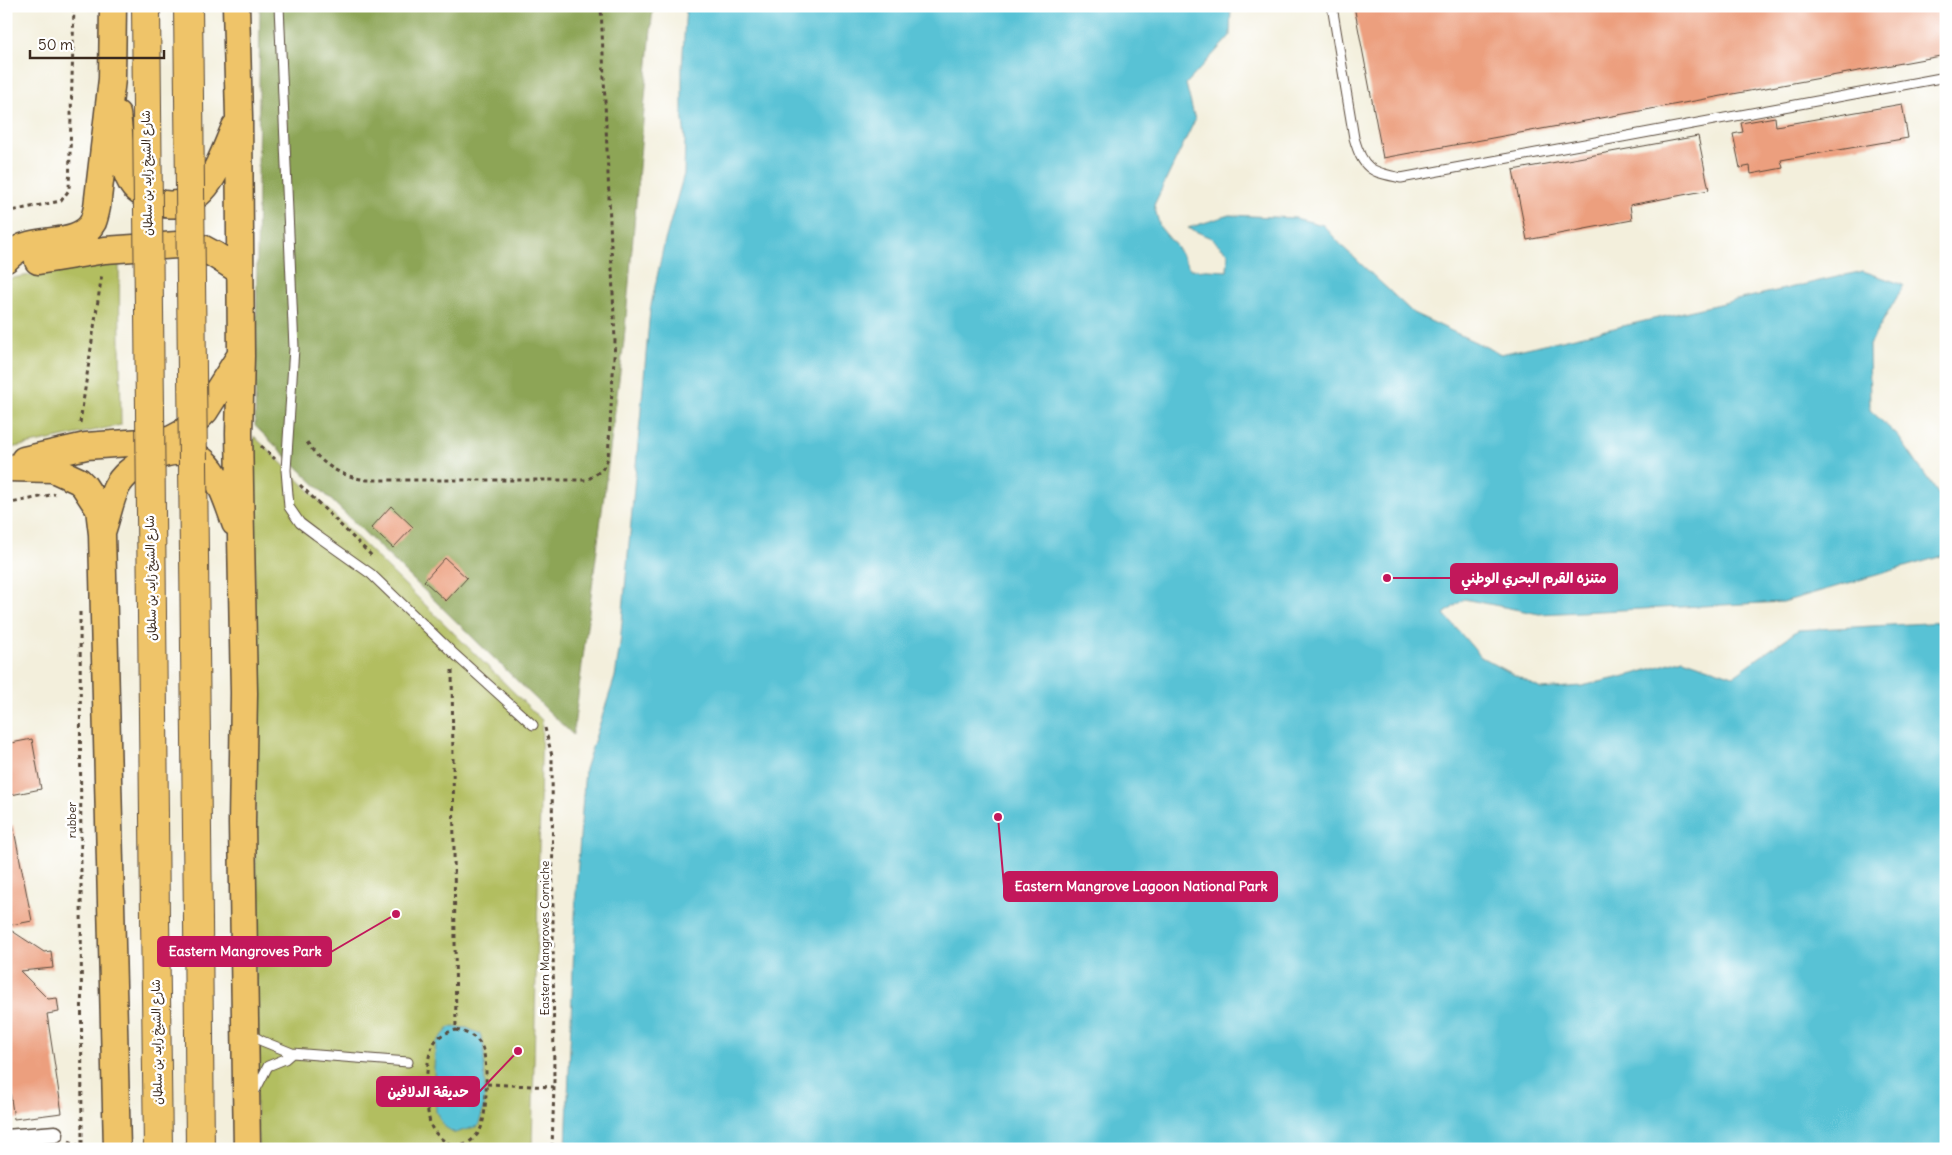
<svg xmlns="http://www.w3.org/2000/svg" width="1952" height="1155" font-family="Delius,'Playpen Sans Arabic',sans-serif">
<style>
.green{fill:#b2be60;stroke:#76743f}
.forest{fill:#8da556;stroke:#64683a}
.water{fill:#58c2d5;stroke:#4a767a}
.building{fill:#ec9f7e}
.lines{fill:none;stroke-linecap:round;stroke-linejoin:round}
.service-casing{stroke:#57483a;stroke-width:11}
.minor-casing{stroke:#57483a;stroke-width:19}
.primary-casing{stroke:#57483a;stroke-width:29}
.trunk-casing{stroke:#57483a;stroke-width:30}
.path{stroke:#57483a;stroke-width:3;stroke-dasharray:4 4;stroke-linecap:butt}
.service{stroke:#fff;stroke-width:9}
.minor{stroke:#fff;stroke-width:16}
.primary{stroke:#efc469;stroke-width:26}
.trunk{stroke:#efc469;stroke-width:28}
.trunk-bridge-casing{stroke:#57483a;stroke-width:30;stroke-linecap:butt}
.trunk-bridge{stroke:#efc469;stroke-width:28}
.labels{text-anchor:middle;stroke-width:5;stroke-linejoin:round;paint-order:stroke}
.street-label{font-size:12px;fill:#3b2a1e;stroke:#fff}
.leader{fill:none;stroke:#c2185b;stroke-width:2}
.callout-dot{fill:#c2185b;stroke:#fff;stroke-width:2}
.callout{fill:#c2185b;stroke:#c2185b;stroke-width:2}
.callout-label{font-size:14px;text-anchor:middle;font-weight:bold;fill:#fff}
</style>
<rect width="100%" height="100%" fill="#fff"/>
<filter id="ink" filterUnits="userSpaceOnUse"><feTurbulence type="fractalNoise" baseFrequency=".02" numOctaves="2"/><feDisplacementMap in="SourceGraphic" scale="10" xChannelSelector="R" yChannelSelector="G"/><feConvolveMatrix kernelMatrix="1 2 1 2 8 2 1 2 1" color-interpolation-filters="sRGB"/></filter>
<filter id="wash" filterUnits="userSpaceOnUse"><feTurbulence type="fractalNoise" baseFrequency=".0096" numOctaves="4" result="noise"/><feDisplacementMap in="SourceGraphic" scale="20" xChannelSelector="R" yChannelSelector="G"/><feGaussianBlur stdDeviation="1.12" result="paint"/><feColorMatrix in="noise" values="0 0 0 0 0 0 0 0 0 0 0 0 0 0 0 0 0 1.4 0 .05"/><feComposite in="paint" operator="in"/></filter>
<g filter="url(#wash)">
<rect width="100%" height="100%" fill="#f3efdc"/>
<!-- green -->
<path class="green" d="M 119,261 L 121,425 L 6,449 L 6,279 Z
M 254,436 L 542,720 L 532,1149 L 258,1149 L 256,1108 Z"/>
<!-- forest -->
<path class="forest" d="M 260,6 L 653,6 L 624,341 L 573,735 L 255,426 Z"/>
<!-- water -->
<path class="water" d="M 686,6 L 1231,6 L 1230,36 L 1186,84 L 1195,120 L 1154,205 L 1160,227 L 1176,246 L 1190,269 L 1227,271 L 1228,253 L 1211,238 L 1188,228 L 1229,215 L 1295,218 L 1323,225 L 1344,248 L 1413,313 L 1501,354 L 1863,271 L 1904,285 L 1869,345 L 1870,410 L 1898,436 L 1946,505 L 1946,555 L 1783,602 L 1539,614 L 1464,599 L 1444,614 L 1481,657 L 1541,689 L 1582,686 L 1634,674 L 1683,659 L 1733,676 L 1798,630 L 1946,622 L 1946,1149 L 566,1149 L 576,892 L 585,769 L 615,677 L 620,644 L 650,310 L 664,244 L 684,174 L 685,139 L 682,111 L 682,68 Z
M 450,1027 L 467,1028 L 480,1034 L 484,1047 L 485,1093 L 484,1108 L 478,1126 L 455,1133 L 445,1127 L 436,1112 L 434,1068 L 436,1043 Z"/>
<g id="blocks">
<!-- building -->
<path class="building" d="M 1354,6 L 1946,6 L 1946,55 L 1383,158 Z
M 1902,104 L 1908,138 L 1781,160 L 1783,168 L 1751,174 L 1750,166 L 1740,168 L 1733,134 L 1743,132 L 1741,123 L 1775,117 L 1776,126 Z
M 1698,136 L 1709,190 L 1630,205 L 1632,220 L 1527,240 L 1513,170 Z
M 391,506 L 413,527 L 393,548 L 371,528 Z
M 445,558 L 467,578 L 446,601 L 424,581 Z
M 32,739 L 41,789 L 6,796 L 6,744 Z
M 13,825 L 32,921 L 6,926 L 6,826 Z
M 6,927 L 44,952 L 51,951 L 53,968 L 20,971 L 48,999 L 57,998 L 59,1012 L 47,1014 L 62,1113 L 14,1119 L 6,1065 Z"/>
</g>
</g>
<g filter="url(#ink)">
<use href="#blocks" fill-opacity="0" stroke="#57483a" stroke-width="1"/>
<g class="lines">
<!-- service casing -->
<g class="service-casing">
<path id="service" d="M 279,6 L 294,348 L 286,470 L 289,507 L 300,523 L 316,535 L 371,574 L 452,652 L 533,725
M 1332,6 L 1354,138 C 1363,169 1370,172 1401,178 L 1946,77
M 248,1033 L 262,1041 L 292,1053 L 408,1062
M 255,1091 L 268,1066 L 285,1059 L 292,1053"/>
</g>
<!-- minor casing -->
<g class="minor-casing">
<path id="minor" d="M 6,1138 L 55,1134"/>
</g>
<!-- primary casing -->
<g class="primary-casing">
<path id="primary" d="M 236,6 L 239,117 L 241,356 L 239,433 L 244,693 L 242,823 L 247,1149
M 117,114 C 120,136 120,162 131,182 C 135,191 146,196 155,201 C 162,205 169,205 177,204 C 211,199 223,153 235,127
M 6,259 C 13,252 20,247 29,245 C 49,239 82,243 93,222 C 95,217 96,212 97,207 L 112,79 L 113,6
M 38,261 L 105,250 L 177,245 L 202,248 L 215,255 L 240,271
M 24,460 L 86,446 L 170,440 L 183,433 L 205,411 L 240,356
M 6,468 L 53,469 L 79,481 L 84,486 L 99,509 L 102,534 L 117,1149
M 102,532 C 107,518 110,501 116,488 C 123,474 137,465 150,459 C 205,433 221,482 235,523"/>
</g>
<!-- trunk casing -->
<g class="trunk-casing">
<path id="trunk" d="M 155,918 L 158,1149
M 198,921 L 200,1149"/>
</g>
<!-- path -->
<path class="path" d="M 6,212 L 61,201 L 69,190 L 74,6
M 80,423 L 102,273
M 307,442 C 321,465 340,476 367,480 L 587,480 L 602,470 L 608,458 L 615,341 L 601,6
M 261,446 L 275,459
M 300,485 L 374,558
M 6,504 L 55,494
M 80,612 L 82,1149
M 452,670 L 456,1030
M 545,728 L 552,756 L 554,1087 L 552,1149
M 456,1030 C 465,1032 476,1036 481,1045 C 489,1059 487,1113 481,1128 C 478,1136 467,1146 458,1146 C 448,1146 435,1135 431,1126 C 425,1110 424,1058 434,1043 C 439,1035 447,1032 456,1030 Z
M 487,1084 L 554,1087
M 69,1141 L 82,1147"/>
<!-- service -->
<use href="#service" class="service"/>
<!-- minor -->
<use href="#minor" class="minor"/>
<!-- primary -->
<use href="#primary" class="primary"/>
<!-- trunk -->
<use href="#trunk" class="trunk"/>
<!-- trunk-bridge casing -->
<g class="trunk-bridge-casing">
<path id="trunk-bridge" d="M 146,6 L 155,918
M 188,6 L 198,921"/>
</g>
<!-- trunk-bridge -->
<use href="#trunk-bridge" class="trunk-bridge"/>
</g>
</g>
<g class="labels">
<!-- street labels -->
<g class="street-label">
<text transform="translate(147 173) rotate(-91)" y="4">شارع الشيخ زايد بن سلطان</text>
<text transform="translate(151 578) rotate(-91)" y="4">شارع الشيخ زايد بن سلطان</text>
<text transform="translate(72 820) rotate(-90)" y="4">rubber</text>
<text transform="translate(545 938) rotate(-90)" y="4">Eastern Mangroves Corniche</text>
<text transform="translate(157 1042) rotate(-91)" y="4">شارع الشيخ زايد بن سلطان</text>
</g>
</g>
<!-- callouts -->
<path class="leader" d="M1387 578L1451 578M998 817L1004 886M396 914L331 952M518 1051L479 1092"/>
<g class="callout-dot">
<circle cx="1387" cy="578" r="5"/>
<circle cx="998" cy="817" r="5"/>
<circle cx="396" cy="914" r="5"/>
<circle cx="518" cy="1051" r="5"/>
</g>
<g class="callout">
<rect x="1451" y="564" width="166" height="29" rx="5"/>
<rect x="1004" y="872" width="273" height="29" rx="5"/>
<rect x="158" y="937" width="173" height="29" rx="5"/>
<rect x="377" y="1077" width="102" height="29" rx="5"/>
</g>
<g class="callout-label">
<text x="1534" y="583">متنزه القرم البحري الوطني</text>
<text x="1141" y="891">Eastern Mangrove Lagoon National Park</text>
<text x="245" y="956">Eastern Mangroves Park</text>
<text x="428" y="1097">حديقة الدلافين</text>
</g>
<!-- margin -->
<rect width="1952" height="1155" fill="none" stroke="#fff" stroke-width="25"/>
<!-- scale -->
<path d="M30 50v8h134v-8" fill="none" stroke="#3b2a1e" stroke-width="2.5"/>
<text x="38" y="50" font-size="15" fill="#3b2a1e" stroke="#ffffff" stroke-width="4" paint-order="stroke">50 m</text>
</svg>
